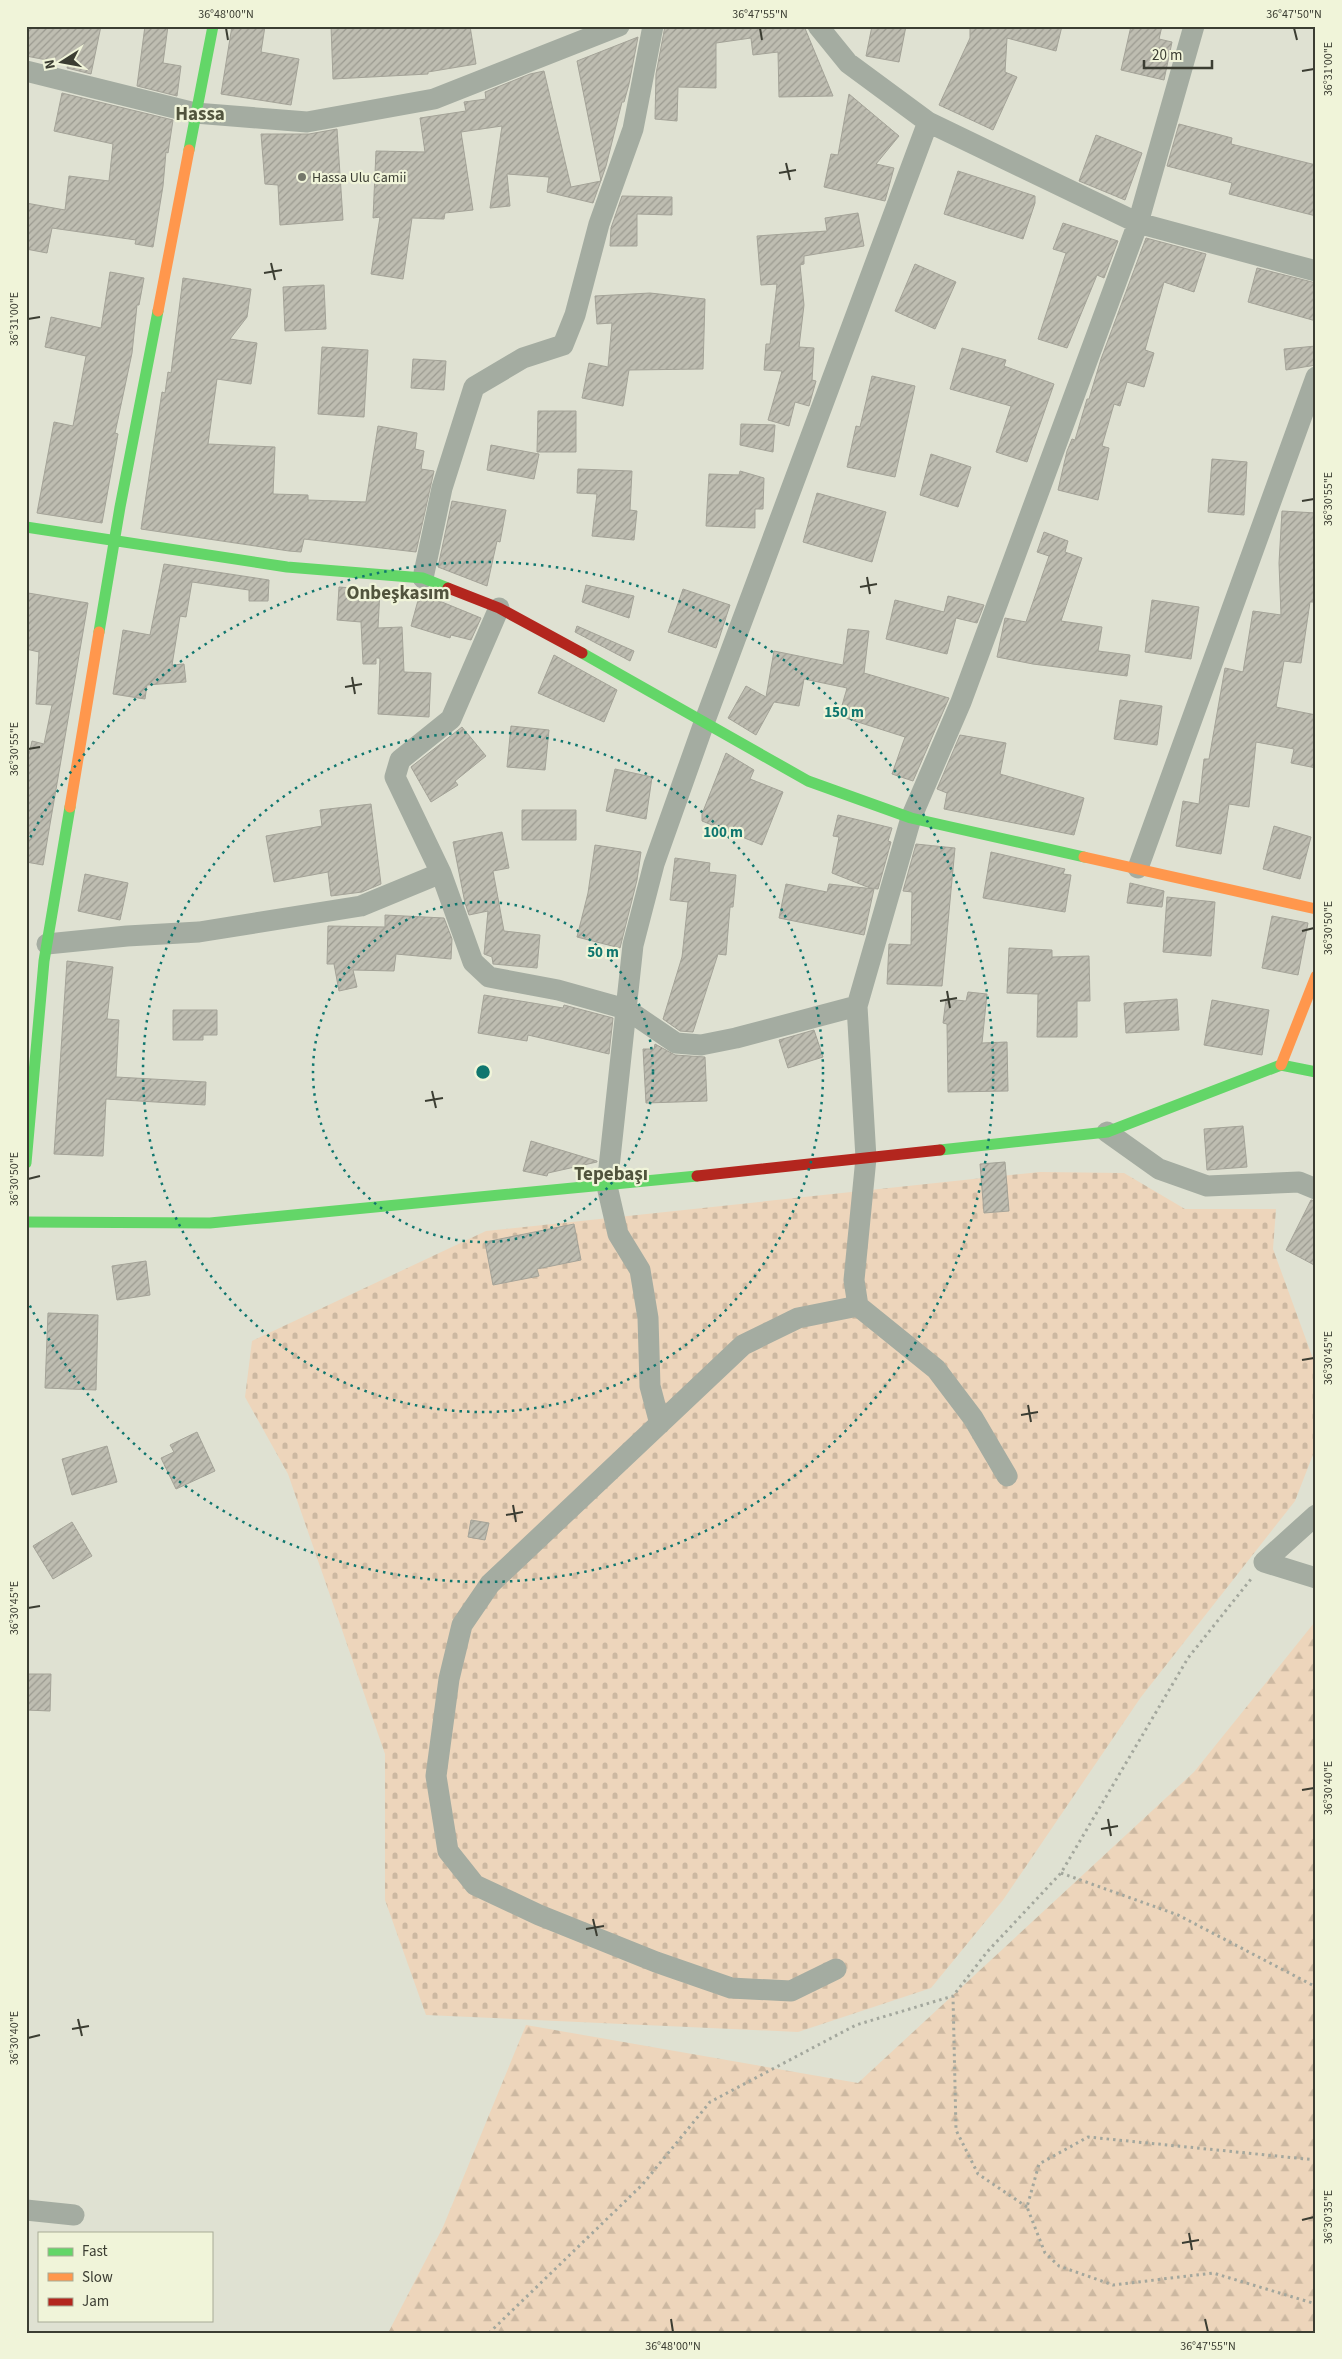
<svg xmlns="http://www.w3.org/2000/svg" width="1342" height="2359" font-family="'Source Sans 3',sans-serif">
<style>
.forest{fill:url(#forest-firs)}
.cemetery{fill:url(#cemetery-stones)}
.building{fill:url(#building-hatch);stroke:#a4a398}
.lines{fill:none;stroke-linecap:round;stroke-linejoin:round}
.path{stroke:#a3a79d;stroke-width:3;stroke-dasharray:2.5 4;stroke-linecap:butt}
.street{stroke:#a4aca1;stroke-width:21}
.fast{stroke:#63d668;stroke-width:11}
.slow{stroke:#ff974d;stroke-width:11}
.jam{stroke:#b3261e;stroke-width:11}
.ticks{fill:none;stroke:#3b3d32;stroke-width:2}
.ring{fill:none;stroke:#0f766e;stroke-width:2.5;stroke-dasharray:2.5 5}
.poi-dot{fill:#74766a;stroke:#f0f4d9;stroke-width:2}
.labels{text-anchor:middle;stroke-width:4.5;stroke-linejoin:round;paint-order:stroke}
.poi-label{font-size:14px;fill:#3b3d32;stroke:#f0f4d9;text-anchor:start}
.district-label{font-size:19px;font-weight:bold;fill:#51543d;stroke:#f0f4d9}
.centre{fill:#0f766e;stroke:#f0f4d9;stroke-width:2.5}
.ring-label{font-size:15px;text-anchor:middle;font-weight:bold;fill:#0f766e;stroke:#f0f4d9;stroke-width:4.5;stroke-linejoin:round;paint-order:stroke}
.neatline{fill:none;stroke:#3b3d32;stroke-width:2}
.ticks-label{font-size:12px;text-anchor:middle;fill:#3b3d32}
</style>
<defs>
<pattern id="forest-firs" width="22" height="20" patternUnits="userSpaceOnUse" patternTransform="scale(1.25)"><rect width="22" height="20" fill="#edd5bb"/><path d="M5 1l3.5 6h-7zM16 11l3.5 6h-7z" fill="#ccb8a1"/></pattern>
<pattern id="cemetery-stones" width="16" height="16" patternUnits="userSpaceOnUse" patternTransform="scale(1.25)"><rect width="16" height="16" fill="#edd5bb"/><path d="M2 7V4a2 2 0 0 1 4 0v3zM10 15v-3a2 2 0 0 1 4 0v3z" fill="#ccb8a1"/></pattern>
<pattern id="building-hatch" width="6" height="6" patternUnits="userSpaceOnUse" patternTransform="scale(1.25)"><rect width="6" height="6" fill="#bebdb1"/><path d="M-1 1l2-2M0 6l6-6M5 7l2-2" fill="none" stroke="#9c9b91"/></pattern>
</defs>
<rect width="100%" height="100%" fill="#dfe1d2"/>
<!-- forest -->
<path class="forest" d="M 1314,1623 L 1316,1623 L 1316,2333 L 388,2333 L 443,2227 L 526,2025 L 858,2083 L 1194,1772 Z"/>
<!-- cemetery -->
<path class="cemetery" d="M 1040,1172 L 1124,1173 L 1185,1209 L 1276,1209 L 1273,1249 L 1316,1367 L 1316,1447 L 1295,1501 L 1141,1697 L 1003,1900 L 931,1988 L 798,2032 L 426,2015 L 385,1900 L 385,1754 L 288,1474 L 245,1397 L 252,1341 L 486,1231 Z"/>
<!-- building -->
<path class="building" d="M 26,26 L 101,26 L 91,74 L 67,68 L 68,64 L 26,56 Z
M 145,26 L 168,26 L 163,63 L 181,66 L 177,96 L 137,86 Z
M 232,26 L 265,26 L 261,52 L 299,59 L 291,105 L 221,94 Z
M 331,26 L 470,26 L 476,64 L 428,72 L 428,74 L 333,79 Z
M 665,26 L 804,26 L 833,96 L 779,97 L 778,52 L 753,55 L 751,38 L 716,43 L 716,88 L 678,87 L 677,121 L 655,119 L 656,74 Z
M 872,26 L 906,26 L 899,62 L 866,56 Z
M 970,26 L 1062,26 L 1056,51 L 1007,38 L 1005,72 L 1017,77 L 993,130 L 939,105 L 970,38 Z
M 1131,26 L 1162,26 L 1159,39 L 1172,42 L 1164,80 L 1121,70 Z
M 638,37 L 629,84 L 624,102 L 622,102 L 606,166 L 593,203 L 547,192 L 549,177 L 507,174 L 510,206 L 490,208 L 502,126 L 461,132 L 473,210 L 445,213 L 444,219 L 412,218 L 403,279 L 371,274 L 380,217 L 373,218 L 376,151 L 425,152 L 420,118 L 466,111 L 464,102 L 486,99 L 485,92 L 530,74 L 544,71 L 571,187 L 601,181 L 577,61 Z
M 62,93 L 173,120 L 168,153 L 166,152 L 163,186 L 153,247 L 135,244 L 136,240 L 52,228 L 47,253 L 26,249 L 26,203 L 65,210 L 69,176 L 109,181 L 113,144 L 54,131 Z
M 849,94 L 899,136 L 876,164 L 894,168 L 885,201 L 824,187 L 831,154 L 838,155 Z
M 1179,124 L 1232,138 L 1231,144 L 1316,165 L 1316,216 L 1229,194 L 1232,183 L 1167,166 Z
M 337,129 L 343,220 L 280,225 L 278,185 L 265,184 L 261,134 L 309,134 Z
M 1096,135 L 1142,153 L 1125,200 L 1079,181 Z
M 958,171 L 1035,196 L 1035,203 L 1023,239 L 944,214 Z
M 622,196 L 672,197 L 672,215 L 637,214 L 637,246 L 610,246 L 611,228 Z
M 858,213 L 864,246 L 804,256 L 804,264 L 800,265 L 804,305 L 799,347 L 814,348 L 812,380 L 816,381 L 809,406 L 795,402 L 789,426 L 768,420 L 782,371 L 764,370 L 766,344 L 770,344 L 777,284 L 761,285 L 757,236 L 827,231 L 825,218 Z
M 1063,223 L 1118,241 L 1104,278 L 1097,275 L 1067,348 L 1038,339 L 1066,253 L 1053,249 Z
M 1146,238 L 1206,254 L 1194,292 L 1164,282 L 1145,350 L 1154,353 L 1144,387 L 1127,382 L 1120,406 L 1114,404 L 1102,446 L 1109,448 L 1098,500 L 1058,490 L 1067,451 L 1072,439 L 1075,440 L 1087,399 L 1089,399 L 1101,359 Z
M 915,264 L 956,282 L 935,329 L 895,311 Z
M 1257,268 L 1316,283 L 1316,321 L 1248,302 Z
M 110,272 L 144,278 L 139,305 L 137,305 L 132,353 L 115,433 L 118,434 L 102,523 L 37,513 L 54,422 L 73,426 L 86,356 L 45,347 L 51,317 L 101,328 Z
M 183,278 L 251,289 L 247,317 L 230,339 L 257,343 L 251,384 L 217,379 L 208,444 L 275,447 L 273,494 L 308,495 L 308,500 L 366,502 L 378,426 L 417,433 L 415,449 L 424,451 L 421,469 L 434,471 L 416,552 L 304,539 L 301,552 L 289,551 L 141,529 L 162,392 L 165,393 L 168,372 L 171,373 Z
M 324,285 L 326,329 L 285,331 L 283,287 Z
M 650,293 L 705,299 L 703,369 L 629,370 L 623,406 L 582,398 L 589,363 L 608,367 L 612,323 L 597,324 L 595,296 Z
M 1316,346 L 1316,365 L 1286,370 L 1284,349 Z
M 322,347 L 368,350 L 364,417 L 318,414 Z
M 962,348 L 1006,360 L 1004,366 L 1054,384 L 1027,462 L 996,452 L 1011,406 L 950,389 Z
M 413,359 L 446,361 L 444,390 L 411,388 Z
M 872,376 L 915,386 L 895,477 L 847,467 L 856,426 L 860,427 Z
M 538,411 L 576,411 L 576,452 L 537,452 Z
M 741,424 L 775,425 L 773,452 L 740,445 Z
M 491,445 L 539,454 L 534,479 L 487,470 Z
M 931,454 L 971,467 L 958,507 L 920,495 Z
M 1212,459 L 1247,462 L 1244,515 L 1208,512 Z
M 578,469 L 632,471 L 630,510 L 637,511 L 634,540 L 592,536 L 597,494 L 577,493 Z
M 740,471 L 764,478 L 763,509 L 755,509 L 755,528 L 706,526 L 709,474 L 739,475 Z
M 817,493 L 886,512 L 872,562 L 803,542 Z
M 452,501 L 506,510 L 500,542 L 497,541 L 487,586 L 438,567 Z
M 1282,511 L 1316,513 L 1316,602 L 1310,602 L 1301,663 L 1284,661 L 1276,707 L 1316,715 L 1316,768 L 1291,763 L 1294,749 L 1256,742 L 1249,807 L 1229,804 L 1221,854 L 1176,846 L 1183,801 L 1199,804 L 1204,759 L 1209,759 L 1225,668 L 1243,672 L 1253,611 L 1281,615 L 1279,563 Z
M 1044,532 L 1068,541 L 1065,552 L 1082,558 L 1061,621 L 1102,627 L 1098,651 L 1130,655 L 1127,676 L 1033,664 L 997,657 L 1005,618 L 1026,622 L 1049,556 L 1037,552 Z
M 164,564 L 269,580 L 268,601 L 249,601 L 249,590 L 192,582 L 186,617 L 180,616 L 172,665 L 184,664 L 186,682 L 147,685 L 145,699 L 113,694 L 123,630 L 150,635 Z
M 586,585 L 634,596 L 629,618 L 582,602 Z
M 339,587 L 380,590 L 378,628 L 402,627 L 404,672 L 431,673 L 429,717 L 378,714 L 380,658 L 376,658 L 376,664 L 363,664 L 361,622 L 337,620 Z
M 683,589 L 730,605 L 716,648 L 668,632 Z
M 28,593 L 88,603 L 43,865 L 26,862 L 26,754 L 29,754 L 32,741 L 44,744 L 52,705 L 36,704 L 39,652 L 26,649 Z
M 420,593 L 481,618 L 471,640 L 451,635 L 450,638 L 411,626 Z
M 948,596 L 984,605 L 977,623 L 956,618 L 947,654 L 886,639 L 895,600 L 944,612 Z
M 1152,600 L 1199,607 L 1191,659 L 1145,652 Z
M 577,626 L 634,651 L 630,661 L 575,632 Z
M 848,629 L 869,631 L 864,673 L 949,698 L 913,781 L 892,774 L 905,737 L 839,716 L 847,688 L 804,679 L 799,706 L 774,702 L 756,735 L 728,718 L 746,686 L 766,697 L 774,651 L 843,665 Z
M 554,655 L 617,690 L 604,722 L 538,693 Z
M 1120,700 L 1162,706 L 1157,745 L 1114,739 Z
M 511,726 L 549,730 L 545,770 L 507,767 Z
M 462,727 L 486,756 L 455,781 L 458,785 L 431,802 L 411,767 Z
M 960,735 L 1006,743 L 1000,774 L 1084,798 L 1074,835 L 944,809 L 947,793 L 937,789 Z
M 726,753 L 754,770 L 750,779 L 783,792 L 762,845 L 702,821 L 702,814 Z
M 615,769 L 652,777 L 646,819 L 606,811 Z
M 371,804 L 381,884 L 362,892 L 331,896 L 328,872 L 274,882 L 266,836 L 322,826 L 320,810 Z
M 522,810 L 576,810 L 576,840 L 522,840 Z
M 838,815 L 892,828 L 888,841 L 891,842 L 878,889 L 870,888 L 832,873 L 839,837 L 833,836 Z
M 1274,826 L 1311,837 L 1300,879 L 1263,869 Z
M 502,832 L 509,868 L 493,871 L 504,931 L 540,935 L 537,968 L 493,964 L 492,957 L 484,954 L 488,911 L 469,915 L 465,903 L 453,842 Z
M 916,844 L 955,848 L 942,986 L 887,984 L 889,944 L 911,945 L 912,892 L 903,891 Z
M 595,845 L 641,852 L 637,880 L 620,948 L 577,937 L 588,893 Z
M 991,852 L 1065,869 L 1063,874 L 1071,875 L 1065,912 L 983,898 Z
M 675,858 L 710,863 L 709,872 L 736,875 L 733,907 L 730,907 L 726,955 L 718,954 L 693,1032 L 680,1031 L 663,1019 L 682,957 L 688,902 L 670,900 Z
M 85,874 L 128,883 L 120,920 L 78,911 Z
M 1130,883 L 1164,891 L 1162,907 L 1127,903 Z
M 786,884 L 827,892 L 829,884 L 874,889 L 864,935 L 779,918 Z
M 1167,897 L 1215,902 L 1211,956 L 1163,952 Z
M 385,915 L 444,918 L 452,939 L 451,959 L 396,954 L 394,971 L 353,970 L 357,987 L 339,991 L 334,964 L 327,964 L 328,926 L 385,927 Z
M 1272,916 L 1308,923 L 1298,975 L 1262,968 Z
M 1009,948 L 1052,950 L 1052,957 L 1089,956 L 1090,1001 L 1077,1001 L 1077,1037 L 1037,1037 L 1038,994 L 1007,993 Z
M 67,961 L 113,967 L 107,1019 L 119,1020 L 116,1077 L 206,1082 L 205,1105 L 106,1099 L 103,1156 L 54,1154 Z
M 968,992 L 987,994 L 982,1043 L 1007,1042 L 1008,1091 L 948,1092 L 947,1024 L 943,1023 L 946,999 L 966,1001 Z
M 484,995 L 563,1008 L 564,1005 L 613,1018 L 609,1054 L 528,1035 L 527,1041 L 478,1033 Z
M 1177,999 L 1179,1030 L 1126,1033 L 1124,1003 Z
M 1212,1000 L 1269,1010 L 1262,1055 L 1204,1045 Z
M 173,1010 L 217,1010 L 217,1035 L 203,1035 L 203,1040 L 173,1040 Z
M 814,1030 L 823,1057 L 788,1068 L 779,1040 Z
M 655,1044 L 675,1055 L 705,1057 L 707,1101 L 646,1103 L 643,1049 L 654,1049 Z
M 1243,1126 L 1247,1167 L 1207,1170 L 1204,1129 Z
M 531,1141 L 597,1161 L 597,1162 L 548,1173 L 547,1176 L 523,1171 Z
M 1005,1162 L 1009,1211 L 984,1213 L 980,1164 Z
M 1311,1200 L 1316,1201 L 1316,1266 L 1286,1250 Z
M 574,1224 L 581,1260 L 537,1269 L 539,1276 L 493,1285 L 485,1242 Z
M 146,1261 L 150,1295 L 117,1300 L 112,1266 Z
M 48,1313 L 98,1315 L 96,1390 L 45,1388 Z
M 197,1432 L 215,1471 L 176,1489 L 161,1458 L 174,1452 L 170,1445 Z
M 107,1446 L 117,1482 L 72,1495 L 62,1459 Z
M 471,1520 L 489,1523 L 485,1540 L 468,1537 Z
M 72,1522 L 92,1556 L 53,1579 L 33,1546 Z
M 26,1674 L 51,1674 L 50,1711 L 26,1710 Z"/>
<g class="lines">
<!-- path -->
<path class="path" d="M 1061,1873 L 1178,1915 L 1316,1987
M 1316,2160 L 1088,2137 L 1039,2164 L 1027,2207 L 1045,2253 L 1059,2266 L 1113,2285 L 1213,2273 L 1316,2304
M 1027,2207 L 978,2174 L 956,2130 L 953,1996 L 987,1952 L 1061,1873 L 1188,1658 L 1251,1579
M 489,2333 L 642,2185 L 710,2102 L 856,2025 L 953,1996"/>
<!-- street -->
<path class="street" d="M 818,26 L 848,63 L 928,122 L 1138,223 L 1316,271
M 26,71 L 195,113 L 307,122 L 434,99 L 619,26
M 423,578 L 442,488 L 474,387 L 523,358 L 563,345 L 575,315 L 599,224 L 633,129 L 653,26
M 499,608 L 451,719 L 400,760 L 395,777 L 441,873 L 473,962 L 489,977 L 558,990 L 626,1009 L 676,1043 L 701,1045 L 736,1038 L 857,1006
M 1138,868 L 1316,377
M 47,944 L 127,936 L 199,932 L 361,906 L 441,873
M 1107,1132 L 1159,1169 L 1207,1186 L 1299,1182 L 1316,1189
M 660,1424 L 650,1386 L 648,1318 L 640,1270 L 618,1234 L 607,1186 L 633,945 L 654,864 L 704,723 L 928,122
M 1007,1476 L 973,1418 L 936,1369 L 858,1306 L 854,1280 L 866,1158 L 857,1006 L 911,818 L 961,702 L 1138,223 L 1194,26
M 1264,1562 L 1316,1515
M 1264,1562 L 1316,1578
M 836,1969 L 791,1991 L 731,1988 L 656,1962 L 539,1915 L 475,1885 L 448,1851 L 436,1776 L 449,1679 L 462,1625 L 490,1584 L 743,1345 L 798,1318 L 858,1306
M 26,2210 L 74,2215"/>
<!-- fast -->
<path class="fast" d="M 189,150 L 213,26
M 26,527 L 287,567 L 423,578 L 448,588
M 99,632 L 120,507 L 158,311
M 582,653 L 808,781 L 911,818 L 1084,857
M 940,1150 L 1107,1132 L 1281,1065 L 1316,1072
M 26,1163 L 44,961 L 70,807
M 26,1222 L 210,1223 L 697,1176"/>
<!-- slow -->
<path class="slow" d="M 158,311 L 189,150
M 70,807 L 99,632
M 1084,857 L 1316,909
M 1281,1065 L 1316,976"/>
<!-- jam -->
<path class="jam" d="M 448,588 L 499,608 L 582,653
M 697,1176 L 940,1150"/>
</g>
<!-- ticks -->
<path class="ticks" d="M 226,28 L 228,40M 760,28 L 762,40M 1294,28 L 1297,40M 1302,71 L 1314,69M 786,163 L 790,180M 779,173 L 796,170M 271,263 L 275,280M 264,273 L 282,270M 28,319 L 40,317M 1302,501 L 1314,499M 867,577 L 870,594M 860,587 L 877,584M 352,677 L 355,694M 345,687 L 362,684M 28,749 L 40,747M 1302,931 L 1314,928M 947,991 L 950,1008M 940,1001 L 957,998M 432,1091 L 436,1108M 425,1101 L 443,1098M 28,1179 L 40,1176M 1302,1360 L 1314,1358M 1028,1405 L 1031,1422M 1021,1415 L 1038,1412M 513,1505 L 516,1522M 506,1515 L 523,1512M 28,1608 L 40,1606M 1302,1790 L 1314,1788M 1108,1819 L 1111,1836M 1101,1829 L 1118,1826M 593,1919 L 597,1936M 586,1929 L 604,1926M 78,2019 L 82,2036M 72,2029 L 89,2026M 28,2038 L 40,2035M 1302,2220 L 1314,2217M 1189,2233 L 1192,2250M 1182,2243 L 1199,2240M 671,2319 L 673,2332M 1205,2319 L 1208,2332"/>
<!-- distance rings -->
<g class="ring">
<circle cx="483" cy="1072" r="170"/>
<circle cx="483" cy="1072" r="340"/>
<path d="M27 844A510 510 0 1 1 27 1300"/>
</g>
<!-- markers -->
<circle class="poi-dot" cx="302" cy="177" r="5"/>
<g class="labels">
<!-- poi labels -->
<g class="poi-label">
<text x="312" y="182">Hassa Ulu Camii</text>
</g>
<!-- district labels -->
<g class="district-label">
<text x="200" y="120">Hassa</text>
<text x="398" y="599">Onbeşkasım</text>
<text x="611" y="1180">Tepebaşı</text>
</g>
</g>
<circle cx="483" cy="1072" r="8" class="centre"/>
<g class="ring-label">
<text x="844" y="717">150 m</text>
<text x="723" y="837">100 m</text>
<text x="603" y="957">50 m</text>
</g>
<!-- border -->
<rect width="1342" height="2359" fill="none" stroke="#f0f4d9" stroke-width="55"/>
<!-- legend -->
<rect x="38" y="2232" width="175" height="90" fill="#f0f4d9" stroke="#a8ab96"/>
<rect x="48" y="2248" width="25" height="8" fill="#63d668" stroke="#a8ab96"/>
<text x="82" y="2256" font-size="15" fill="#3b3d32">Fast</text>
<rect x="48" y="2273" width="25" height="8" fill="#ff974d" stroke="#a8ab96"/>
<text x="82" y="2282" font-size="15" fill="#3b3d32">Slow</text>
<rect x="48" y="2298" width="25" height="8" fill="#b3261e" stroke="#a8ab96"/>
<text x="82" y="2306" font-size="15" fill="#3b3d32">Jam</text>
<!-- north arrow -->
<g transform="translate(62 62) rotate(259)" stroke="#f0f4d9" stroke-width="4" paint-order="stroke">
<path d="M0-4L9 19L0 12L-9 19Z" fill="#3b3d32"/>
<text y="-8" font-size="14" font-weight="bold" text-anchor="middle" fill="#3b3d32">N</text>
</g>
<!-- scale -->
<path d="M1144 60v8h68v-8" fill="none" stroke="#3b3d32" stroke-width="2.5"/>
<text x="1152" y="60" font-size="15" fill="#3b3d32" stroke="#f0f4d9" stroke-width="4" paint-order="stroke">20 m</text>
<rect x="28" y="28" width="1286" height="2304" class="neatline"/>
<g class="ticks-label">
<text x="226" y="18">36°48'00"N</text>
<text x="760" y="18">36°47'55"N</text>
<text x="1294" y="18">36°47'50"N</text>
<text transform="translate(1328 69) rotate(-90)" y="4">36°31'00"E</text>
<text transform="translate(14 319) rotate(-90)" y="4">36°31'00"E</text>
<text transform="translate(1328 499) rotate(-90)" y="4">36°30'55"E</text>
<text transform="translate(14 749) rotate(-90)" y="4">36°30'55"E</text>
<text transform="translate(1328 928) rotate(-90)" y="4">36°30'50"E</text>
<text transform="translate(14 1179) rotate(-90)" y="4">36°30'50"E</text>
<text transform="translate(1328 1358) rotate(-90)" y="4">36°30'45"E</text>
<text transform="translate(14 1608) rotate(-90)" y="4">36°30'45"E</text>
<text transform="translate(1328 1788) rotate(-90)" y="4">36°30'40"E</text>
<text transform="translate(14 2038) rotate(-90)" y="4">36°30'40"E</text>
<text transform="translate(1328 2217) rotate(-90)" y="4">36°30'35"E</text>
<text x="673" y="2350">36°48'00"N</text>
<text x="1208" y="2350">36°47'55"N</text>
</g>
</svg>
